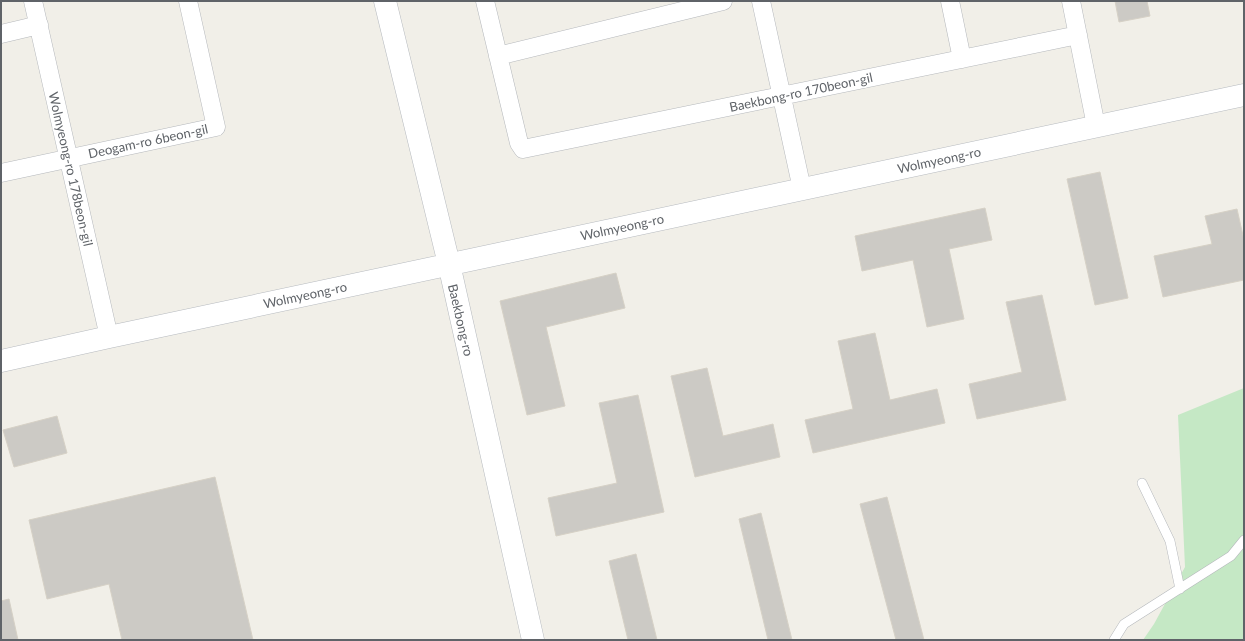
<svg xmlns="http://www.w3.org/2000/svg" width="1245" height="641" font-family="Lato,sans-serif">
<style>
.green{fill:#c5e8c5}
.building{fill:#cccac5;stroke:#d6d1c6}
.lines{fill:none;stroke-linecap:round;stroke-linejoin:round}
.lane-casing{stroke:#b5b8bc;stroke-width:10}
.street-casing{stroke:#b5b8bc;stroke-width:19}
.secondary-casing{stroke:#b6babf;stroke-width:23}
.lane{stroke:#fff;stroke-width:9}
.street{stroke:#fff;stroke-width:18}
.secondary{stroke:#fff;stroke-width:22}
.labels{text-anchor:middle;stroke-width:3.5;stroke-linejoin:round;paint-order:stroke}
.street-label{font-size:13px;fill:#5f6368;stroke:#fff}
</style>
<rect width="100%" height="100%" fill="#f1efe8"/>
<!-- green -->
<path class="green" d="M 1244,388 L 1244,640 L 1143,640 L 1154,624 L 1185,567 L 1178,415 Z"/>
<!-- building -->
<path class="building" d="M 1115,1 L 1147,1 L 1150,16 L 1119,22 Z
M 1100,172 L 1128,298 L 1095,305 L 1067,179 Z
M 985,208 L 992,240 L 949,249 L 964,319 L 927,327 L 913,260 L 862,271 L 855,236 Z
M 1237,209 L 1244,240 L 1244,280 L 1163,297 L 1154,256 L 1212,244 L 1205,216 Z
M 616,273 L 625,308 L 546,327 L 565,406 L 527,415 L 500,301 Z
M 1042,295 L 1066,400 L 977,419 L 969,384 L 1022,372 L 1006,302 Z
M 875,333 L 890,400 L 937,389 L 945,423 L 813,453 L 805,420 L 853,409 L 838,341 Z
M 707,368 L 723,436 L 773,424 L 780,457 L 695,477 L 671,376 Z
M 638,395 L 664,512 L 556,536 L 548,498 L 617,483 L 599,403 Z
M 57,416 L 67,453 L 14,467 L 3,430 Z
M 215,477 L 253,640 L 122,640 L 109,584 L 47,599 L 29,520 Z
M 887,497 L 924,640 L 896,640 L 860,504 Z
M 761,513 L 792,640 L 768,640 L 739,519 Z
M 636,554 L 657,640 L 628,640 L 609,561 Z
M 9,599 L 18,640 L 1,640 L 1,601 Z"/>
<g class="lines">
<!-- lane casing -->
<g class="lane-casing">
<path id="lane" d="M 1142,483 L 1170,541 L 1180,589
M 1114,640 L 1124,624 L 1231,556 L 1244,540"/>
</g>
<!-- street casing -->
<g class="street-casing">
<path id="street" d="M 33,1 L 109,337
M 485,1 L 519,143 L 523,149 L 1078,35
M 761,1 L 802,189
M 950,1 L 962,59
M 1071,1 L 1096,126
M 1,34 L 39,25
M 498,56 L 723,1
M 1,173 L 216,127 L 188,1"/>
</g>
<!-- secondary casing -->
<g class="secondary-casing">
<path id="secondary" d="M 385,1 L 449,264 L 533,640
M 1,361 L 109,337 L 1244,95"/>
</g>
<!-- lane -->
<use href="#lane" class="lane"/>
<!-- street -->
<use href="#street" class="street"/>
<!-- secondary -->
<use href="#secondary" class="secondary"/>
</g>
<g class="labels">
<!-- street labels -->
<g class="street-label">
<text transform="translate(801 92) rotate(-12)" y="5">Baekbong-ro 170beon-gil</text>
<text transform="translate(148 141) rotate(-12)" y="5">Deogam-ro 6beon-gil</text>
<text transform="translate(939 160) rotate(-12)" y="5">Wolmyeong-ro</text>
<text transform="translate(71 169) rotate(77)" y="5">Wolmyeong-ro 178beon-gil</text>
<text transform="translate(622 227) rotate(-12)" y="5">Wolmyeong-ro</text>
<text transform="translate(305 295) rotate(-12)" y="5">Wolmyeong-ro</text>
<text transform="translate(461 320) rotate(77)" y="5">Baekbong-ro</text>
</g>
</g>
<!-- border -->
<rect width="1245" height="641" fill="none" stroke="#5f6368" stroke-width="4"/>
</svg>
